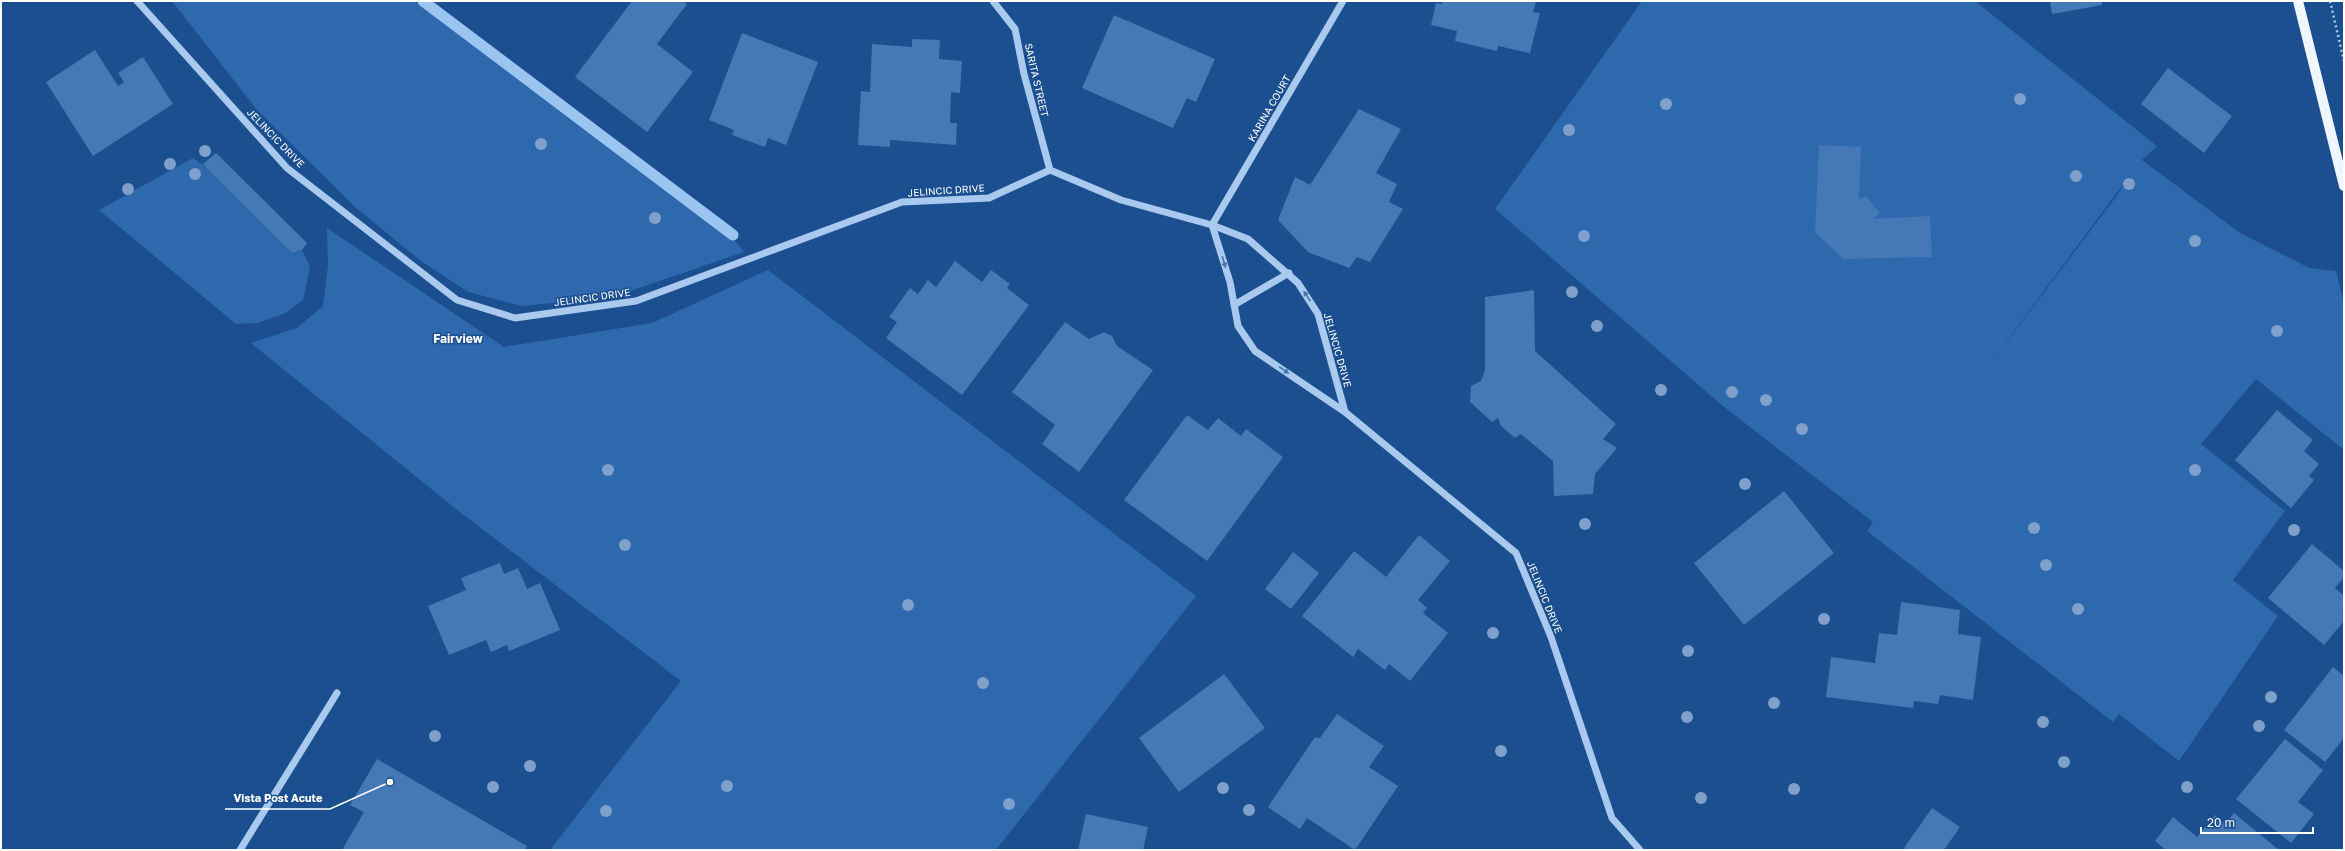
<svg xmlns="http://www.w3.org/2000/svg" width="2345" height="851" font-family="'Golos Text',sans-serif">
<style>
.green{fill:#2e69ad;fill-rule:evenodd}
.lines{fill:none;stroke-linecap:round;stroke-linejoin:round}
.stream{stroke:#9cc4f0;stroke-width:11}
.building{fill:#4478b7}
.path{stroke:#a9c9ee;stroke-width:2.5;stroke-dasharray:2 3;stroke-linecap:butt}
.minor{stroke:#a9c9ee;stroke-width:7}
.major{stroke:#f0f6ff;stroke-width:10}
.tree{fill:#7ea0ca}
.oneway{fill:#4674ac}
.labels{text-anchor:middle;stroke-width:3;stroke-linejoin:round;paint-order:stroke}
.street-label{font-size:10px;fill:#fff;stroke:#1b4f8f}
.quarter-label{font-size:12px;font-weight:bold;fill:#fff;stroke:#1b4f8f}
.leader{fill:none;stroke:#fff;stroke-width:1.5}
.callout-dot{fill:#fff;stroke:#1b4f8f;stroke-width:1.5}
.callout-label{font-size:11px;text-anchor:middle;font-weight:bold;fill:#fff;stroke:#1b4f8f;stroke-width:3;stroke-linejoin:round;paint-order:stroke}
</style>
<rect width="100%" height="100%" fill="#1b4f8f"/>
<!-- green -->
<path class="green" d="M 172,1 L 414,1 L 733,238 L 744,252 L 613,297 L 522,306 L 468,292 L 421,261 L 355,207 L 257,110 Z
M 1642,1 L 1975,1 L 2157,146 L 2142,160 L 2240,233 L 2309,268 L 2336,271 L 2344,304 L 2344,450 L 2256,379 L 2201,444 L 2285,511 L 2233,580 L 2278,616 L 2179,761 L 2119,714 L 2113,722 L 1867,531 L 1873,522 L 1724,407 L 1495,209 ZM 2130,175 L 2115,198 L 1973,387 Z
M 193,158 L 209,169 L 292,253 L 302,250 L 310,267 L 303,300 L 286,313 L 257,323 L 236,324 L 99,210 Z
M 327,228 L 504,347 L 652,323 L 768,270 L 1196,596 L 996,850 L 550,850 L 681,681 L 456,509 L 251,343 L 297,328 L 323,306 L 328,266 Z"/>
<g class="lines">
<!-- stream -->
<path class="stream" d="M 423,1 L 733,235"/>
</g>
<!-- building -->
<path class="building" d="M 632,1 L 683,1 L 687,4 L 657,44 L 693,72 L 647,132 L 575,77 Z
M 1443,1 L 1536,1 L 1533,12 L 1540,13 L 1530,53 L 1498,46 L 1497,51 L 1455,41 L 1457,31 L 1431,25 L 1436,3 L 1442,4 Z
M 2050,1 L 2102,1 L 2102,5 L 2052,14 Z
M 1114,15 L 1215,59 L 1196,102 L 1187,98 L 1173,128 L 1082,88 Z
M 742,33 L 818,62 L 786,145 L 768,138 L 765,147 L 732,135 L 734,130 L 709,120 Z
M 912,39 L 940,40 L 939,59 L 962,61 L 960,93 L 951,92 L 950,123 L 957,123 L 956,145 L 890,140 L 890,147 L 858,145 L 861,91 L 870,92 L 872,44 L 912,47 Z
M 95,50 L 118,86 L 124,82 L 118,73 L 143,57 L 173,104 L 93,156 L 46,82 Z
M 2168,68 L 2232,116 L 2204,153 L 2141,104 Z
M 1359,109 L 1401,129 L 1376,173 L 1397,184 L 1389,202 L 1403,209 L 1370,262 L 1357,257 L 1349,268 L 1308,252 L 1278,220 L 1295,177 L 1310,185 Z
M 1819,145 L 1861,147 L 1859,199 L 1866,196 L 1880,213 L 1873,219 L 1930,216 L 1932,257 L 1843,259 L 1815,232 Z
M 216,153 L 307,243 L 302,250 L 292,253 L 203,164 Z
M 955,261 L 982,282 L 991,270 L 1010,284 L 1007,288 L 1029,305 L 962,395 L 886,338 L 897,322 L 889,317 L 910,288 L 918,294 L 928,280 L 936,287 Z
M 1534,290 L 1535,351 L 1616,424 L 1603,439 L 1617,448 L 1595,474 L 1593,494 L 1554,496 L 1553,461 L 1521,434 L 1515,438 L 1501,426 L 1498,418 L 1492,422 L 1470,402 L 1471,386 L 1481,381 L 1485,370 L 1485,297 Z
M 1065,322 L 1089,339 L 1104,332 L 1112,336 L 1117,346 L 1153,370 L 1079,472 L 1042,444 L 1055,425 L 1012,392 Z
M 2277,410 L 2313,440 L 2304,451 L 2319,464 L 2309,476 L 2314,480 L 2291,508 L 2235,460 Z
M 1187,415 L 1208,430 L 1218,418 L 1241,436 L 1246,429 L 1283,457 L 1207,561 L 1124,500 Z
M 1784,491 L 1834,553 L 1744,625 L 1694,563 Z
M 1419,535 L 1450,561 L 1418,600 L 1427,608 L 1423,613 L 1448,633 L 1410,681 L 1389,664 L 1385,670 L 1358,649 L 1353,657 L 1302,616 L 1354,551 L 1386,577 Z
M 2312,544 L 2344,571 L 2344,577 L 2335,588 L 2344,596 L 2344,610 L 2342,613 L 2344,615 L 2344,621 L 2324,645 L 2268,598 Z
M 1293,552 L 1319,573 L 1291,609 L 1265,589 Z
M 500,563 L 504,574 L 518,568 L 527,589 L 540,583 L 560,630 L 509,651 L 507,645 L 491,652 L 486,640 L 449,655 L 428,606 L 466,590 L 461,578 Z
M 1901,602 L 1960,610 L 1958,634 L 1981,637 L 1973,700 L 1940,695 L 1938,704 L 1914,701 L 1913,708 L 1826,697 L 1831,657 L 1875,663 L 1879,633 L 1897,635 Z
M 2333,667 L 2344,676 L 2344,738 L 2325,762 L 2284,730 Z
M 1224,674 L 1265,728 L 1179,792 L 1139,738 Z
M 1337,714 L 1384,746 L 1369,767 L 1398,786 L 1355,850 L 1307,818 L 1300,829 L 1268,807 L 1315,737 L 1320,738 Z
M 2285,739 L 2323,770 L 2298,802 L 2314,814 L 2291,843 L 2236,799 Z
M 377,759 L 527,846 L 525,850 L 342,850 L 364,812 L 350,805 Z
M 1932,808 L 1960,827 L 1944,850 L 1908,850 L 1904,848 Z
M 2234,813 L 2279,850 L 2166,850 L 2155,841 L 2173,817 L 2197,837 L 2215,815 L 2225,824 Z
M 1086,814 L 1148,827 L 1143,850 L 1078,850 Z"/>
<g class="lines">
<!-- path -->
<path class="path" d="M 2330,1 L 2344,61"/>
<!-- minor -->
<path class="minor" d="M 137,1 L 287,168 L 457,300 L 515,318 L 636,301 L 902,202 L 989,198 L 1050,170 L 1121,200 L 1212,225 L 1248,239 L 1298,283 L 1318,314 L 1345,412
M 993,1 L 1015,29 L 1024,74 L 1050,170
M 1212,225 L 1230,282 L 1238,326 L 1255,351 L 1345,412 L 1516,553 L 1551,637 L 1612,818 L 1640,850
M 1212,225 L 1343,1
M 1234,305 L 1289,273
M 240,850 L 337,693"/>
<!-- major -->
<path class="major" d="M 2298,1 L 2344,186"/>
</g>
<!-- trees -->
<g class="tree">
<circle cx="2020" cy="99" r="6"/>
<circle cx="1666" cy="104" r="6"/>
<circle cx="1569" cy="130" r="6"/>
<circle cx="541" cy="144" r="6"/>
<circle cx="205" cy="151" r="6"/>
<circle cx="170" cy="164" r="6"/>
<circle cx="195" cy="174" r="6"/>
<circle cx="2076" cy="176" r="6"/>
<circle cx="2129" cy="184" r="6"/>
<circle cx="128" cy="189" r="6"/>
<circle cx="655" cy="218" r="6"/>
<circle cx="1584" cy="236" r="6"/>
<circle cx="2195" cy="241" r="6"/>
<circle cx="1572" cy="292" r="6"/>
<circle cx="1597" cy="326" r="6"/>
<circle cx="2277" cy="331" r="6"/>
<circle cx="1661" cy="390" r="6"/>
<circle cx="1732" cy="392" r="6"/>
<circle cx="1766" cy="400" r="6"/>
<circle cx="1802" cy="429" r="6"/>
<circle cx="608" cy="470" r="6"/>
<circle cx="2195" cy="470" r="6"/>
<circle cx="1745" cy="484" r="6"/>
<circle cx="1585" cy="524" r="6"/>
<circle cx="2034" cy="528" r="6"/>
<circle cx="2294" cy="530" r="6"/>
<circle cx="625" cy="545" r="6"/>
<circle cx="2046" cy="565" r="6"/>
<circle cx="908" cy="605" r="6"/>
<circle cx="2078" cy="609" r="6"/>
<circle cx="1824" cy="619" r="6"/>
<circle cx="1493" cy="633" r="6"/>
<circle cx="1688" cy="651" r="6"/>
<circle cx="983" cy="683" r="6"/>
<circle cx="2271" cy="697" r="6"/>
<circle cx="1774" cy="703" r="6"/>
<circle cx="1687" cy="717" r="6"/>
<circle cx="2043" cy="722" r="6"/>
<circle cx="2259" cy="726" r="6"/>
<circle cx="435" cy="736" r="6"/>
<circle cx="1501" cy="751" r="6"/>
<circle cx="2064" cy="762" r="6"/>
<circle cx="530" cy="766" r="6"/>
<circle cx="727" cy="786" r="6"/>
<circle cx="493" cy="787" r="6"/>
<circle cx="2187" cy="787" r="6"/>
<circle cx="1223" cy="788" r="6"/>
<circle cx="1794" cy="789" r="6"/>
<circle cx="1701" cy="798" r="6"/>
<circle cx="1009" cy="804" r="6"/>
<circle cx="1249" cy="810" r="6"/>
<circle cx="606" cy="811" r="6"/>
</g>
<!-- one-way arrows -->
<defs><path id="oneway-solid" d="M-6-.8H1V-3.2L6.5 0L1 3.2V.8H-6Z"/></defs>
<g class="oneway">
<use href="#oneway-solid" transform="translate(1224 262) rotate(73)"/>
<use href="#oneway-solid" transform="translate(1307 296) rotate(-124)"/>
<use href="#oneway-solid" transform="translate(1284 370) rotate(34)"/>
</g>
<g class="labels">
<!-- street labels -->
<g class="street-label">
<text transform="translate(1037 80) rotate(77)" y="4">SARITA STREET</text>
<text transform="translate(1269 108) rotate(-60)" y="4">KARINA COURT</text>
<text transform="translate(276 138) rotate(46)" y="4">JELINCIC DRIVE</text>
<text transform="translate(946 190) rotate(-4)" y="4">JELINCIC DRIVE</text>
<text transform="translate(592 297) rotate(-8)" y="4">JELINCIC DRIVE</text>
<text transform="translate(1338 350) rotate(74)" y="4">JELINCIC DRIVE</text>
<text transform="translate(1545 597) rotate(68)" y="4">JELINCIC DRIVE</text>
</g>
<!-- quarter labels -->
<g class="quarter-label">
<text x="458" y="343">Fairview</text>
</g>
</g>
<!-- callouts -->
<path class="leader" d="M390 782L330 809H225"/>
<circle class="callout-dot" cx="390" cy="782" r="4"/>
<g class="callout-label">
<text x="278" y="802">Vista Post Acute</text>
</g>
<!-- border -->
<rect width="2345" height="851" fill="none" stroke="#ffffff" stroke-width="4"/>
<!-- scale -->
<path d="M2201 827v6h112v-6" fill="none" stroke="#ffffff" stroke-width="2"/>
<text x="2207" y="827" font-size="12" fill="#ffffff" stroke="#1b4f8f" stroke-width="3" paint-order="stroke">20 m</text>
</svg>
